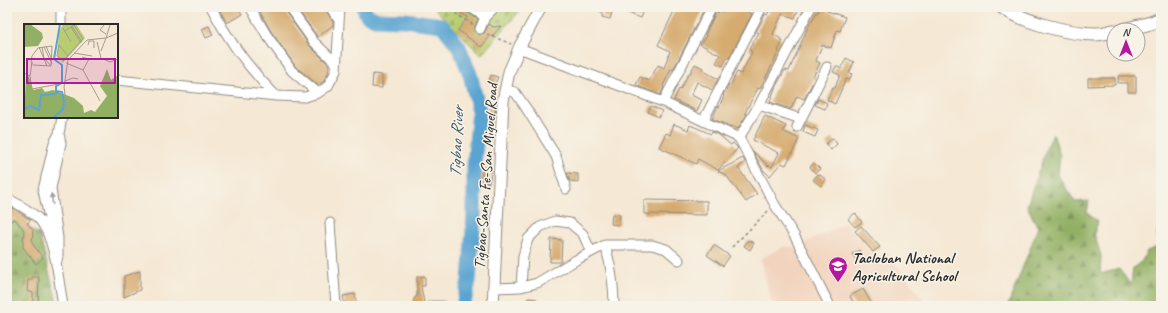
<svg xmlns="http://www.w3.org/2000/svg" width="1168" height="313" font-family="Caveat,sans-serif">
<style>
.built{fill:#f2d4be}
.forest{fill:url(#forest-firs);stroke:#5e6e48}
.cemetery{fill:url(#cemetery-stones);stroke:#727c4e}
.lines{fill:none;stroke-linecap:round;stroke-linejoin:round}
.river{stroke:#5aa4d2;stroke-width:15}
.building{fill:#d6ab6f}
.minor-casing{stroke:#908a80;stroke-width:11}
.major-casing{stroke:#908a80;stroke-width:13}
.highway-casing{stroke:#908a80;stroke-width:15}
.path{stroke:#908a80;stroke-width:1.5;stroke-dasharray:3 3;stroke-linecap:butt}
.minor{stroke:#fff;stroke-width:9}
.major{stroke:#fff;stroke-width:11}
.highway{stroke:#fff;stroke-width:13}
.oneway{fill:#a0a0a0}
.labels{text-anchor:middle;stroke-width:3;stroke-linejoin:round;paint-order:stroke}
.street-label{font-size:16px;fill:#2b2b2b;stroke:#f7f3e8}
.poi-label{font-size:16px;font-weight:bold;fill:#2b2b2b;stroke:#f7f3e8;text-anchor:start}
.water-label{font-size:17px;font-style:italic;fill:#3b5565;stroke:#f7f3e8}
.inset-river{fill:none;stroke:#5aa4d2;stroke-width:2}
.inset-road{fill:none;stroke:#a49c90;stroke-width:1}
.view{fill:#b5179e;fill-opacity:0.15;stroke:#b5179e;stroke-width:2}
.inset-edge{fill:none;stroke:#2b2b2b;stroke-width:2}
</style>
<defs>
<pattern id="forest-firs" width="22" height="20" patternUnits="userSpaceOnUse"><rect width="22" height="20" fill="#92b064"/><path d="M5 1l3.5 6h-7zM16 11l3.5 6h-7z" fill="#778f53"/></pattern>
<pattern id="cemetery-stones" width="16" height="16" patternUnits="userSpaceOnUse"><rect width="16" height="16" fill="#b8cd72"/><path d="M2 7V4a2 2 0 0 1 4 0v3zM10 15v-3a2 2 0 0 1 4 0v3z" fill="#9eb063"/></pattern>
</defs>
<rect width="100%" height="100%" fill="#f7f3e8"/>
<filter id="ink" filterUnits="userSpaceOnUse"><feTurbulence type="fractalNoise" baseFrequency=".025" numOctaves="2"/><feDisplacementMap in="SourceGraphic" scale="8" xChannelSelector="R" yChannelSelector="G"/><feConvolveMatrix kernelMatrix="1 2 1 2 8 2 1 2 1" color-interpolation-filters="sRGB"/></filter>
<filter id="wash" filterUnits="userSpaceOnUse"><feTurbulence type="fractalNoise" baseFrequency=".012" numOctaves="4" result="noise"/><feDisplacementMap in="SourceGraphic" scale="16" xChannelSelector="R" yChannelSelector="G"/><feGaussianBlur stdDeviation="0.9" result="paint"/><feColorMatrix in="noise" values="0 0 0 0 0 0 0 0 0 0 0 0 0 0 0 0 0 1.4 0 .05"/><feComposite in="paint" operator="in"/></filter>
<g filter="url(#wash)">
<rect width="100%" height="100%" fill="#f5e8d4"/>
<!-- built -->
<path class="built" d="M 846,223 L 876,259 L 886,252 L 929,306 L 773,306 L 760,259 L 785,246 L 794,248 Z"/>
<!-- forest -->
<path class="forest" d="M 1053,134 L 1060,155 L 1058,175 L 1075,202 L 1089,201 L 1087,213 L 1098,222 L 1094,233 L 1101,256 L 1100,274 L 1119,269 L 1131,285 L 1133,268 L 1142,261 L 1147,251 L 1160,246 L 1157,233 L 1161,230 L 1161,306 L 1005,306 L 1008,305 L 1038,228 L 1027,206 L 1046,149 Z
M 7,217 L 39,234 L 58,306 L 7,306 Z"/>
<!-- cemetery -->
<path class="cemetery" d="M 433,7 L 523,7 L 481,55 Z"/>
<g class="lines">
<!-- river -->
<path class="river" d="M 363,7 L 367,15 L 375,19 L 405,20 L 442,25 L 459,47 L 470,74 L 479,111 L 474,165 L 474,216 L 469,281 L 463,306"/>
</g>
<g id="blocks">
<!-- building -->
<path class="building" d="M 218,7 L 238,7 L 242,14 L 227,23 Z
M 257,7 L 283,7 L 284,10 L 309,45 L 329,65 L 328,73 L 323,82 L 318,85 L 296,67 L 271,31 Z
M 296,7 L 324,7 L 333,22 L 333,25 L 318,37 Z
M 451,7 L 464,7 L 466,12 L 478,19 L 474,29 L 478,35 L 484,33 L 489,24 L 493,27 L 501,26 L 493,35 L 492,34 L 481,47 L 458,30 L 468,17 Z
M 589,7 L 635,7 L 643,10 L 640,18 L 613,8 L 610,19 L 602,17 L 603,14 Z
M 676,7 L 705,7 L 673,70 L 671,69 L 663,86 L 664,87 L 660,95 L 636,85 L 640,77 L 649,81 L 658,65 L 664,68 L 670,51 L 658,45 Z
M 725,7 L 740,7 L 752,14 L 729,58 L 727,57 L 723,66 L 716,63 L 720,55 L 700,44 L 707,36 L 705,35 L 716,12 L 718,13 L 719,10 L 722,12 Z
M 768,7 L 799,7 L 795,18 L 782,14 L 773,34 L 781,39 L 780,40 L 783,41 L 778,51 L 779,51 L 760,89 L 758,88 L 752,99 L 745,113 L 747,114 L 738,129 L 712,119 L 718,106 L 719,107 L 724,96 L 723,95 L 729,84 L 731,85 L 737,72 L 741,74 L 752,52 L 749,49 L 759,33 L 756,32 L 763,19 L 765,14 L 767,15 L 770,9 Z
M 820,7 L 828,9 L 827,11 L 845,17 L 840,31 L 837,30 L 831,48 L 822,45 L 816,61 L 820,63 L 813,77 L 815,78 L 804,99 L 797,96 L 791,109 L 770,102 L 775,88 L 785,70 L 789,71 L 808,27 L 817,12 L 818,12 Z
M 209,26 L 213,35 L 206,38 L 202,29 Z
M 846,58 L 854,62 L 849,73 L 852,74 L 849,80 L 846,79 L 835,104 L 827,100 L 833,87 L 835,88 L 840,75 L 833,72 L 836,66 L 841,69 Z
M 695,64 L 703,68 L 702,70 L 718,79 L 712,90 L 697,82 L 691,95 L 702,100 L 697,111 L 674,100 L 679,89 L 680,90 L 688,75 L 689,75 Z
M 373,74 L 382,75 L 382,88 L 372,87 Z
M 491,75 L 498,77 L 495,84 L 489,81 Z
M 1118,76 L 1136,76 L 1136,92 L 1128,92 L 1128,83 L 1118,83 Z
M 1088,78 L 1115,78 L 1115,85 L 1088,86 Z
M 818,99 L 827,103 L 825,109 L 815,105 Z
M 492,103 L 496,104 L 495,118 L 490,117 Z
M 651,106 L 662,111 L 659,117 L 648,112 Z
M 765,116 L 786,126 L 783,131 L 799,139 L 786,165 L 781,163 L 770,176 L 764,171 L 752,150 L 768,166 L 769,165 L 772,167 L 779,153 L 753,140 Z
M 674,124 L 688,130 L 690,125 L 711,134 L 712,132 L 719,135 L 731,145 L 733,143 L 738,148 L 718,170 L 698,159 L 696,164 L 659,147 L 666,133 L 670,135 Z
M 805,125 L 818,130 L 815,137 L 803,132 Z
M 833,138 L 837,144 L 831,150 L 826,144 Z
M 743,158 L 745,162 L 738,168 L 757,194 L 746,202 L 726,175 L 718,171 Z
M 814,163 L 820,169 L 815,173 L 810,167 Z
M 483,168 L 492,170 L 489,183 L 481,181 Z
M 567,173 L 578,174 L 578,182 L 570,181 Z
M 818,174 L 826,179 L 821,186 L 813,180 Z
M 644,200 L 707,201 L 707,215 L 644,214 Z
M 13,208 L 31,220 L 27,223 L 33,230 L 32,243 L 43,258 L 36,264 L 23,247 L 24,230 L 14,218 L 12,221 L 7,218 L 7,210 L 10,212 Z
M 855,213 L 862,222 L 855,227 L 848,219 Z
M 612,214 L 620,215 L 619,225 L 611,224 Z
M 861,226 L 880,247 L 873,252 L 855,231 Z
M 551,239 L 562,240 L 561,262 L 550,262 Z
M 748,240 L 754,243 L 750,250 L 744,246 Z
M 714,245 L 730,256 L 723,266 L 707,255 Z
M 859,250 L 864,259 L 858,263 L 852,254 Z
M 140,271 L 140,290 L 124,297 L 124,276 Z
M 425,276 L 425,286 L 421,286 L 424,303 L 412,306 L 415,297 L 417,297 L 417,277 Z
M 32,277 L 39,277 L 38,306 L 33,306 L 33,293 L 27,291 L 28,280 L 32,280 Z
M 863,289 L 873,306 L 855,306 L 850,296 Z
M 355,294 L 357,306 L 345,306 L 343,296 Z
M 528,298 L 537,299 L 536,306 L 527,306 Z"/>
</g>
</g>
<g filter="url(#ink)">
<use href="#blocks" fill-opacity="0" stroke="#908a80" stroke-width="1"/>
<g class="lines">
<!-- minor casing -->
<g class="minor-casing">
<path id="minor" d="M 61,7 L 61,25
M 211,7 C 228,40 250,70 276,96
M 250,7 L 266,34 L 292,71 L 318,93
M 289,7 L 314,42 L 336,63
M 330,7 L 339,20
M 470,7 L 485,17
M 480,29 L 485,17 L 495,7
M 519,48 L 663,102 L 739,138 L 759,105 L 811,7
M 117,80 L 276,96 L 305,97 L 318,93 L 328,86 L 336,71 L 340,7
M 506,90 L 515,92 L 526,108 L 556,156 L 566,189
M 663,102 L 712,7
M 759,105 L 801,119
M 703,121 L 762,7
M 797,127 L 827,67
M 739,138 L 775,205 L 794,235 L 830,306
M 7,198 C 18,204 29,210 38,218 C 55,236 59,282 63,306
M 330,223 L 336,306
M 50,235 L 49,218 L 43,190 L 54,143 L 59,134
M 605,245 C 611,265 614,285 614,306
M 56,265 L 58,256 L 58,238 L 51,188 L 61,143 L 59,134 L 62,117
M 521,287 L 523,256 L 528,239 L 540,227 L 555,221 L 570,223 L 583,234 L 591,252
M 493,288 L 521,287 L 537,283 L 576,260 L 605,245 L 652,245 L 666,249 L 679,260
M 431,306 L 443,306"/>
</g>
<!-- major casing -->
<g class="major-casing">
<path id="major" d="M 493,306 L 503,101 L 509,72 L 520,46 L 541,7"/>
</g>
<!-- highway casing -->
<g class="highway-casing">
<path id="highway" d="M 1002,7 C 1024,22 1068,34 1096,34 C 1102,34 1108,32 1114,31
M 1123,30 L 1151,23 L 1161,19"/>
</g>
<!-- path -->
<path class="path" d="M 445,7 L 474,25
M 487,34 L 511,44
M 732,247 L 769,210"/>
<!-- minor -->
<use href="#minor" class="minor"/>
<!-- major -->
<use href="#major" class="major"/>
<!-- highway -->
<use href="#highway" class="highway"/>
</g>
<!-- one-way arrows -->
<defs><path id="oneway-solid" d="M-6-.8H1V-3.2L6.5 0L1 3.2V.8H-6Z"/></defs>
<use class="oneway" href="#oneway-solid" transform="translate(52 199) rotate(-98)"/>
</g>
<!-- icons -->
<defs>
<g id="school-pin" transform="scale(1)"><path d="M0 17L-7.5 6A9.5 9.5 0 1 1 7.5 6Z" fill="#b5179e" stroke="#f7f3e8"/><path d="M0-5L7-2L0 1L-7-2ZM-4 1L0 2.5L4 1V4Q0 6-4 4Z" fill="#fff"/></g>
</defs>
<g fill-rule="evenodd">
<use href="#school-pin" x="838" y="266"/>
</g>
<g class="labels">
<!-- street labels -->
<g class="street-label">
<text transform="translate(485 176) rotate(-86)" y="6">Tigbao-Santa Fe-San Miguel Road</text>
</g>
<!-- poi labels -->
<g class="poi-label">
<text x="852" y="263">Tacloban National<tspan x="852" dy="18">Agricultural School</tspan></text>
</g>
<!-- water labels -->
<g class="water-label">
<text transform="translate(456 142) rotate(-88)" y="6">Tigbao River</text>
</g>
</g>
<!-- overview -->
<g transform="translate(24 24)">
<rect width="94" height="94" fill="#f5e8d4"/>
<path d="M 0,0 L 6,0 L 18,9 L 19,14 L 14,22 L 0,23 ZM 83,45 L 87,56 L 94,51 L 94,94 L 0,94 L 2,51 L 5,53 L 9,66 L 18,64 L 21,68 L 29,66 L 50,74 L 59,82 L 60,89 L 67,86 L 71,88 L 83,72 L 76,62 Z" fill="#92b064"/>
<path d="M 39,0 L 52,0 L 61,14 L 39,39 L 33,33 L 35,8 Z" fill="#b8cd72"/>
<path class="inset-river" d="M 0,85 L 7,82 L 15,86 L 17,71 L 31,70 L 34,68M 29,94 L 39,85 L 40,78 L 38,68 L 32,67 L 32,62 L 38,59 L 38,41 L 30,35 L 36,0"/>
<path class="inset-road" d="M 80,1 L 76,6 L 82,10M 48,2 L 58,18M 47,3 L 57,19M 39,4 L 47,18M 82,14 L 86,1M 73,18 L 77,34 L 86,38 L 94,35M 64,21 L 65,17 L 70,17 L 70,24M 22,22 L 28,36M 15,23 L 23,42M 18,23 L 20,34 L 27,42M 20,23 L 28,40M 77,27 L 82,14M 50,29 L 68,32M 39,36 L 33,32 L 35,21 L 44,32M 39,37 L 59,15 L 50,1 L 41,7M 7,38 L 8,32 L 14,24 L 28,22 L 27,42 L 9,41M 42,39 L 59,46 L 65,35 L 58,33M 59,46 L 76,77M 0,49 L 6,52 L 8,65 L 40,59M 6,52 L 8,38 L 8,41M 41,57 L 49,54 L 54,55M 36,94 L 43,85 L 40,63 L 44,36 L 63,16 L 82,14 L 94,9"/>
<path class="view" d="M 3,35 L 91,35 L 91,59 L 3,59 Z"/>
<rect width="94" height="94" class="inset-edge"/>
</g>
<!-- margin -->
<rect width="1168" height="313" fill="none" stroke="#f7f3e8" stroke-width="24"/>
<!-- north arrow -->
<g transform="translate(1126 42)"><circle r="19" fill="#f7f3e8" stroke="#a5a39c"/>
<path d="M0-3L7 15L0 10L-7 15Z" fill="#b5179e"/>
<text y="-6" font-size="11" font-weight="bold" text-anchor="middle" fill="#2b2b2b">N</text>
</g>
</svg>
